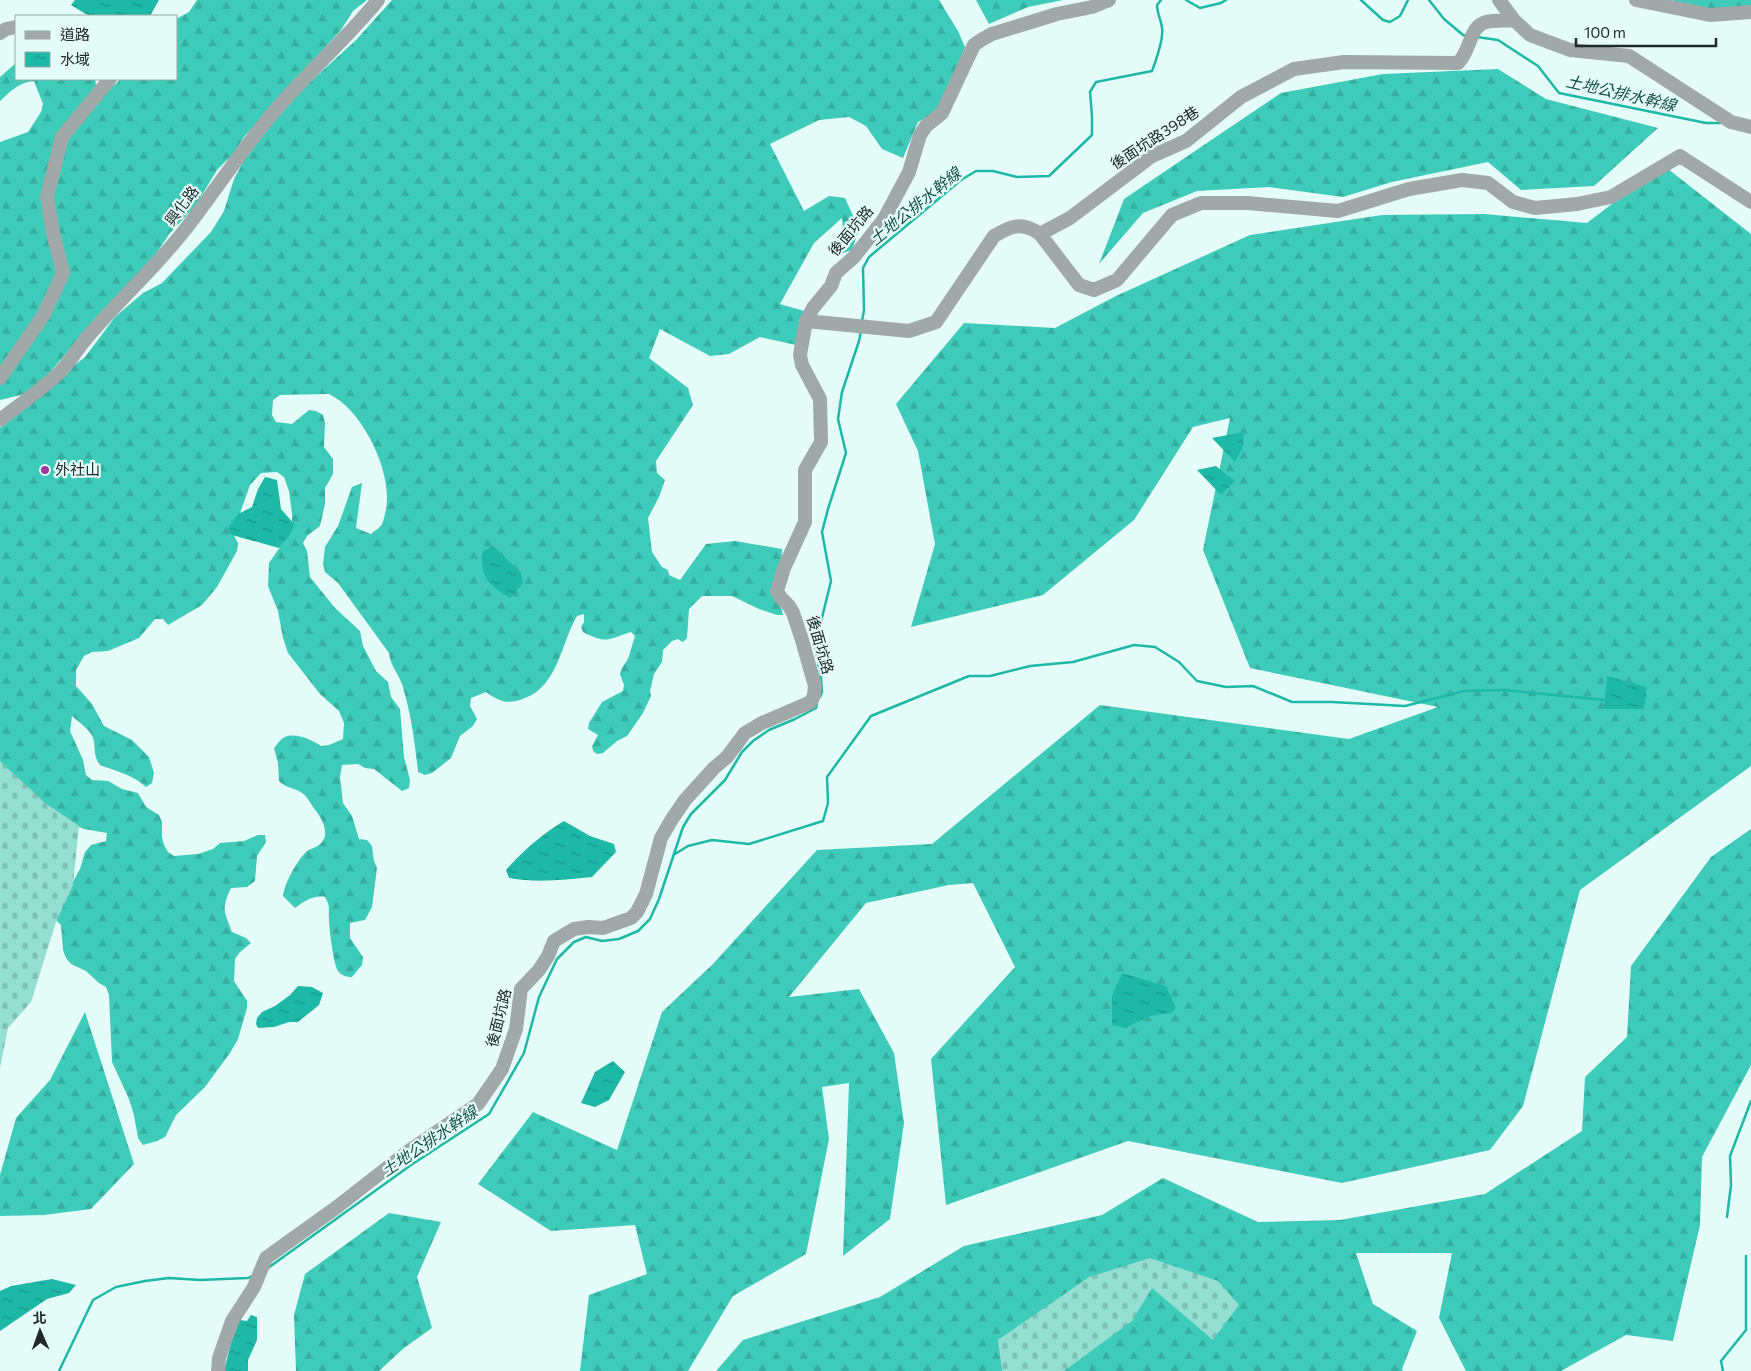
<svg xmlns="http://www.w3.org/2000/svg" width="1751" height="1371" font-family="Commissioner,'Noto Sans TC',sans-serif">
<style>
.forest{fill:url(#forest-firs)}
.cemetery{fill:url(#cemetery-stones)}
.water{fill:url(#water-ripples)}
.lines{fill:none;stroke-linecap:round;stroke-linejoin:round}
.stream{stroke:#1db8a6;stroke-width:2.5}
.minor{stroke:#a0a9a7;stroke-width:14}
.poi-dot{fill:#9d389e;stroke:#e5fdf8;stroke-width:2}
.labels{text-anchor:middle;stroke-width:4.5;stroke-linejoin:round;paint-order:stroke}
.street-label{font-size:15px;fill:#222a29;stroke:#e5fdf8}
.poi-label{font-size:15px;fill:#222a29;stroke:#e5fdf8;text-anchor:start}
.water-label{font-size:16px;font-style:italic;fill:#175149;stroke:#e5fdf8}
</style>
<defs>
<pattern id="forest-firs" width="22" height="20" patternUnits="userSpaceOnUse" patternTransform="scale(1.25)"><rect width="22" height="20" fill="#3ecbb9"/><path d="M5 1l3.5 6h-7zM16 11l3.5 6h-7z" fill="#36ae9f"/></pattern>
<pattern id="cemetery-stones" width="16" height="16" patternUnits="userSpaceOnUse" patternTransform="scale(1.25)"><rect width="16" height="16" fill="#94dfd2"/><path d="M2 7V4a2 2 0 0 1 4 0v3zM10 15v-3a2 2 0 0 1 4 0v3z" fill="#7fc0b4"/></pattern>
<pattern id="water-ripples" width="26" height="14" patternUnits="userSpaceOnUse" patternTransform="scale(1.25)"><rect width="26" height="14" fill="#1db8a6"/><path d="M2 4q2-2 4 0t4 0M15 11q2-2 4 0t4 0" fill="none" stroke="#199687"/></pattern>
</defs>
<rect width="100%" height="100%" fill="#e5fdf8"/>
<!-- forest -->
<path class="forest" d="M 197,0 L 367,0 L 353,11 L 341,30 L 244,137 L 234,153 L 217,170 L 196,205 L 170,233 L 143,273 L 76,342 L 33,392 L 0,400 L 0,142 L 28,132 L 41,112 L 43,104 L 34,81 C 19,82 11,91 0,101 L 0,77 L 16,63 L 16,79 L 95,79 L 96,85 L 110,88 L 117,83 L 120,79 L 176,79 L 176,19 L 189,12 Z
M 392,0 L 939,0 L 958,31 L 965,47 L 945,98 L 934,114 L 918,122 L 903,158 L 882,149 L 866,126 L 849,117 L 819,120 L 770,144 L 804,211 L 829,196 L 845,198 L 859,229 L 852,250 L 840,254 L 844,237 L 842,218 L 814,243 L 780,304 L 804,311 L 796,345 L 760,337 L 729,354 L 710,356 L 660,329 L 649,358 L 688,388 L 693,405 L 656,461 L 657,473 L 665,480 L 659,497 L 648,518 L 652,552 L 662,567 L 668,570 L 669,575 L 680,580 L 706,544 L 735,541 L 782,549 L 781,567 L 771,592 L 782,610 L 783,615 L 777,615 L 759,609 L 732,596 L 702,596 L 689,609 L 687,638 L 683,642 L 678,639 L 672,641 L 663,650 L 662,662 L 654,674 L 650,691 L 651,696 L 643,713 L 627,736 L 617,741 L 603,753 L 597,754 L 593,751 L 592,746 L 598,735 L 588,729 L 589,723 L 602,702 L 623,691 L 624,685 L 620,674 L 622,668 L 628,659 L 635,636 L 631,632 C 606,640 607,644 583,632 L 581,627 L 584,622 L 584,614 L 577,616 C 561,643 558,686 525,698 C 508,705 500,702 486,692 L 471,698 L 470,706 L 477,719 L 473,726 L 460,736 L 451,758 L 432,773 L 425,775 L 418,772 C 415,743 411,713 402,684 C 398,673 390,665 389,653 L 338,583 L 325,572 L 323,564 L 325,547 L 338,526 L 352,487 L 362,483 L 356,528 L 371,534 C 374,531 380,528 382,524 C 384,520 385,513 386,509 C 393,473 363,410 329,394 L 280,395 L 273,400 L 272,415 L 276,422 L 292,424 L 309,410 L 316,411 L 323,415 L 325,423 L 324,447 L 333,459 L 333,474 L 325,488 L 325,504 L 320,526 L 307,536 L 303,543 L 307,551 L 310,577 L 335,608 L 360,631 L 363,646 L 376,671 L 388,682 L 391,697 L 400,709 L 404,757 L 410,780 L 409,788 L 402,791 L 374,769 L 365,768 L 358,764 L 342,765 L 340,777 L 343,803 L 352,816 L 359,839 L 367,840 L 372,846 L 374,861 L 377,868 L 372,907 L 365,920 L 350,923 L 350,938 L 363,957 L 362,965 L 352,977 C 347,977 342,976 338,971 C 334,966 329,929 329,920 C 328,910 331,907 325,897 C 313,895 305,901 295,908 L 283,896 C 284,884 297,861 306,852 C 309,849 315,848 319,845 C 331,836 323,820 316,811 C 312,806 308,797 302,793 C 294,787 287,789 279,781 L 278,763 L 274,748 C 277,745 281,738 285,737 C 295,732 313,740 321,746 L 329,745 L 343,739 L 344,723 L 339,711 L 320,694 L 288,653 L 283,638 L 278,611 L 268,586 L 269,563 L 292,530 L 292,514 L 289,491 L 284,477 L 277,472 L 261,473 L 250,485 L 239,516 L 231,530 L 238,543 L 237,551 L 217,587 L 202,605 L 168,625 L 163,619 L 155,619 L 139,638 L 108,651 L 92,652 L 84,656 L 76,670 L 76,686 L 92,704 L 104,726 L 132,740 L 149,757 L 154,773 L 152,783 L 146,787 C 133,775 116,771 100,765 C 94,757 95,751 94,741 C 92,731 80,723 72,716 L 70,731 L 83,760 L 86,775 L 92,780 L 108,781 L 122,789 L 138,793 L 146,807 L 159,815 L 162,822 L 162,837 L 164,845 L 168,852 L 174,856 L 198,854 L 213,849 L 220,843 L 244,841 L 258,835 L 265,835 L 266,842 L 257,856 L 255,881 L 247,887 L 231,888 C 221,909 224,911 232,932 L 246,938 L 251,943 L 239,953 L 235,959 L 234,981 L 247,1001 L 247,1008 L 238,1039 L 230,1053 L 205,1087 L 176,1115 L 165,1137 L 157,1141 L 143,1145 L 138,1138 L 134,1115 L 129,1099 L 112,1062 L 109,995 L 106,987 L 99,983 L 86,971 L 71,964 L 66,958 L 63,950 L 61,925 L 56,920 L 66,894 L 80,869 L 85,852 L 91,845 L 106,841 L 107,833 L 84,829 L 39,809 L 0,774 L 0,428 L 23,410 L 48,385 L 85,357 L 115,317 L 143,293 L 162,283 L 211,232 L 224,211 L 234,179 L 249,151 L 296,95 L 356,40 Z
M 976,0 L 1063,0 L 1028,7 L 989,24 Z
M 1672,0 L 1751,0 L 1751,8 C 1727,9 1694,10 1672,0 Z
M 1498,69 L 1546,99 L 1658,128 L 1594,186 L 1521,190 L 1488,162 L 1392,182 L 1343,197 L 1269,187 L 1197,191 L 1143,213 L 1099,264 L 1124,199 L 1281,93 L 1383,74 Z
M 1663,165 L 1751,234 L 1751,766 L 1580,890 L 1523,1106 L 1490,1150 L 1342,1183 L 1128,1141 L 946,1205 L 931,1059 L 1015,967 L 973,883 L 949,885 L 866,903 L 789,997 L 859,989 L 894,1053 L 904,1123 L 890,1219 L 843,1256 L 849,1083 L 822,1087 L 829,1139 L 806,1254 L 733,1296 L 688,1371 L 580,1371 L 589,1295 L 647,1274 L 635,1225 L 551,1231 L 478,1184 L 533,1112 L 617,1150 L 662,1012 L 713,964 L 817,850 L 932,844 L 1100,705 L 1349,739 L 1438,707 L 1250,668 L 1203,550 L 1230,418 L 1193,427 L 1134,520 L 1043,595 L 911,627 L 935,544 L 918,451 L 896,404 L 964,323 L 1055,328 L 1116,296 L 1250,235 L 1382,215 L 1484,214 L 1587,223 Z
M 1751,829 L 1751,1065 L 1702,1157 L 1700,1225 L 1673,1341 L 1626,1335 L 1561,1371 L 1466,1371 L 1439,1318 L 1452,1253 L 1356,1253 L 1373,1304 L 1417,1331 L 1402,1369 L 1403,1371 L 716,1371 L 743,1340 L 880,1297 L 964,1246 L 1102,1215 L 1163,1178 L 1258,1222 L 1340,1220 L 1485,1194 L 1582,1131 L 1585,1077 L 1627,1037 L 1631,966 L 1711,857 Z
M 85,1012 L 134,1164 L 91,1209 L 44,1215 L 0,1216 L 0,1175 L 16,1118 L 50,1080 Z
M 389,1213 L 441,1222 L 417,1277 L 432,1328 L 404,1348 L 379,1371 L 296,1371 L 294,1315 L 305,1274 Z"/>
<!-- cemetery -->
<path class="cemetery" d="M 0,761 L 44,802 L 79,826 L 73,885 L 56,922 L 31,1002 L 8,1028 L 0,1068 Z
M 1150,1258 L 1218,1281 L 1239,1305 L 1213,1340 L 1152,1288 L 1132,1321 L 1064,1371 L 1002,1371 L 998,1340 L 1089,1277 Z"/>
<!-- water -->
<path class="water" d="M 75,0 L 159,0 L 150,16 L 89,16 L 71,5 Z
M 1244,432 L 1243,447 L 1235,462 L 1212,438 Z
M 1216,466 L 1235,481 L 1221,495 L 1197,470 Z
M 265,477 L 277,480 L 281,509 L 295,525 L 289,536 L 279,548 L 232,535 L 228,528 L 238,514 L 252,507 L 258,489 Z
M 493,546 L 521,573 L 523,583 L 510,598 C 489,585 479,577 483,551 Z
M 1607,676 L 1647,687 L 1644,709 L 1604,709 Z
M 564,821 L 590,836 L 614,844 L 616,852 L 592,877 C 564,880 536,883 509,878 L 506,870 C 523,851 542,834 564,821 Z
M 1122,973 L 1166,986 L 1176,1008 L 1171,1013 L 1149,1016 L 1126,1028 L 1112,1025 L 1112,996 Z
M 298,986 L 312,987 L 323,993 L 319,1005 L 298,1022 L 289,1022 L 274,1027 L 258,1028 L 256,1024 L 257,1018 L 262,1012 L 275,1006 L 290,995 Z
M 613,1061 L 625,1072 L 609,1100 L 595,1107 L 581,1103 L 595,1072 Z
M 52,1279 L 76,1285 L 69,1293 L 47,1299 L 0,1331 L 0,1291 L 11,1286 Z
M 251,1315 L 257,1317 L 257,1340 L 248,1360 L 248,1371 L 224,1371 L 232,1339 L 240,1320 L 247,1321 Z"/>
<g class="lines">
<!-- stream -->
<path class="stream" d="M 1186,0 L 1200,8 L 1221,3 L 1226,0
M 1361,0 L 1383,20 L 1390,22 L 1400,16 L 1408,0
M 1429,0 L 1444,19 L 1463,35 L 1466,36
M 1477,37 L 1498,40 L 1538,66 L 1559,93 L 1706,123 L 1722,123
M 862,321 L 864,310 L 863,268 L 869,257 L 961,180 L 976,171 L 993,171 L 1017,177 L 1049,176 L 1092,135 L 1092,116 L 1090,92 L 1096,82 L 1152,71 C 1156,60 1164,39 1162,28 C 1161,20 1157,13 1157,5 L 1161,0
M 820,697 L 822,692 L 821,677 L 815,646 L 831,581 L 822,532 L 828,509 L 846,453 L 838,419 L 842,392 L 859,341 L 861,331
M 675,854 L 688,846 L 712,840 L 749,844 L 823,821 L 828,803 L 827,777 L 871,716 L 969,676 L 990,676 L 1030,666 L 1073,662 L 1134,645 L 1155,647 L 1179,662 L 1197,681 L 1226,687 L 1253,686 L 1292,702 L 1332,702 L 1405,706 L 1464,691 L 1504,690 L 1604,700
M 1727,1217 L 1731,1185 L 1730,1156 L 1751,1101
M 268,1268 L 411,1165 L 489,1114 L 524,1053 L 539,997 L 557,959 L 574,942 L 586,937 L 602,941 L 619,939 L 638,931 L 650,919 L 659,899 L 683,827 L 691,814 L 725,780 L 742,752 L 753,741 L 769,730 L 795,719 L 816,708 L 817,704
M 59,1371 L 93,1300 L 116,1287 L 145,1281 L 169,1278 L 200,1280 L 248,1278 L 252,1276
M 1723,1371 L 1721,1361 L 1746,1330 L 1746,1256"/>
<!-- minor -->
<path class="minor" d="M 1636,0 L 1710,15 L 1751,12
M 1514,20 L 1530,35 L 1570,50 L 1629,56 L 1731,122 L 1751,127
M 0,33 L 6,29 L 16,27
M 1040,234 L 1079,285 L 1094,290 L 1117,280 L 1172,215 L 1201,203 L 1247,203 L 1338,211 L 1409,189 L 1462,180 L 1488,183 L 1513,202 L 1535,208 L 1577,204 L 1611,197 L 1680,156 L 1751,202
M 806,321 L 909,331 L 936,322 L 994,236 C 1011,226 1022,221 1040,234 L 1070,218 L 1152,156 L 1186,141 L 1241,97 L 1294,69 L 1344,62 L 1458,63 C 1471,51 1469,26 1486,22 C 1495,20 1505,21 1514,20 L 1499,0
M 0,378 L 43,316 L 63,273 L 53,233 L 47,197 L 62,137 L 110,79
M 0,420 C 20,404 41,390 59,373 C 69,363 76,351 85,340 C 116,303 153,270 184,231 C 213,194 238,155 268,119 C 302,77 344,42 378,0
M 218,1371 L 219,1358 L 232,1321 L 254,1287 L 266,1258 L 337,1207 L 410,1150 L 478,1104 L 502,1069 L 516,1029 L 521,989 L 539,970 L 548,956 L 554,941 L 574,929 L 588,927 L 603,928 L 631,918 L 637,912 L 646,894 L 661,838 L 672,819 L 685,800 L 714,768 L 727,757 L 745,733 L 762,723 L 811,702 L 814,695 L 815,686 L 802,640 L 793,613 L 789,606 L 781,598 L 777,591 L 784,568 L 805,522 L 805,470 L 821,442 L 820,399 L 802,365 L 800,355 L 806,321 L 813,308 L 831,286 L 836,273 L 854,257 L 884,219 L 909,172 L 920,135 L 926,126 L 942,113 L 974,45 L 981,40 L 992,34 L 1057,14 L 1092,7 L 1109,0"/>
</g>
<!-- markers -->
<circle class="poi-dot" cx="45" cy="470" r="5"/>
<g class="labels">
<!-- street labels -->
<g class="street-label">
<text transform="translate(1155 138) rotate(-33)" y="5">後面坑路398巷</text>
<text transform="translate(182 206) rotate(-53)" y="5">興化路</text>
<text transform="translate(851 231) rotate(-50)" y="5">後面坑路</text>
<text transform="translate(820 645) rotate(74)" y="5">後面坑路</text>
<text transform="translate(499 1018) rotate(-76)" y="5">後面坑路</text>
</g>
<!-- poi labels -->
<g class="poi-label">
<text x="55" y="475">外社山</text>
</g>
<!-- water labels -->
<g class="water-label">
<text transform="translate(1621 93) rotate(13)" y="6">土地公排水幹線</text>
<text transform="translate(915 206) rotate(-39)" y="6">土地公排水幹線</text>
<text transform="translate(429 1141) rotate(-34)" y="6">土地公排水幹線</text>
</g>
</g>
<!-- legend -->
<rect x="15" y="15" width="162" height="65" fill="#e5fdf8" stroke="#97a9a5"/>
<rect x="25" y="31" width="25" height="8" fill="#a0a9a7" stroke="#97a9a5"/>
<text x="60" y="40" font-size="15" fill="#222a29">道路</text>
<rect x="25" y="52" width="25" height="15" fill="url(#water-ripples)" stroke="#97a9a5"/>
<text x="60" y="65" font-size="15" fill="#222a29">水域</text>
<!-- north arrow -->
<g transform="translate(40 1331) rotate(358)" stroke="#e5fdf8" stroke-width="4" paint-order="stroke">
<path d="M0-4L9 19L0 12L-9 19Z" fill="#222a29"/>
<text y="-8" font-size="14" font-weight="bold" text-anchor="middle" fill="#222a29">北</text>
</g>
<!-- scale -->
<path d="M1576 38v8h140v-8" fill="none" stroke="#222a29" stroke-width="2.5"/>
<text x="1584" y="38" font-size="15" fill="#222a29" stroke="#e5fdf8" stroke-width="4" paint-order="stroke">100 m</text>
</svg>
